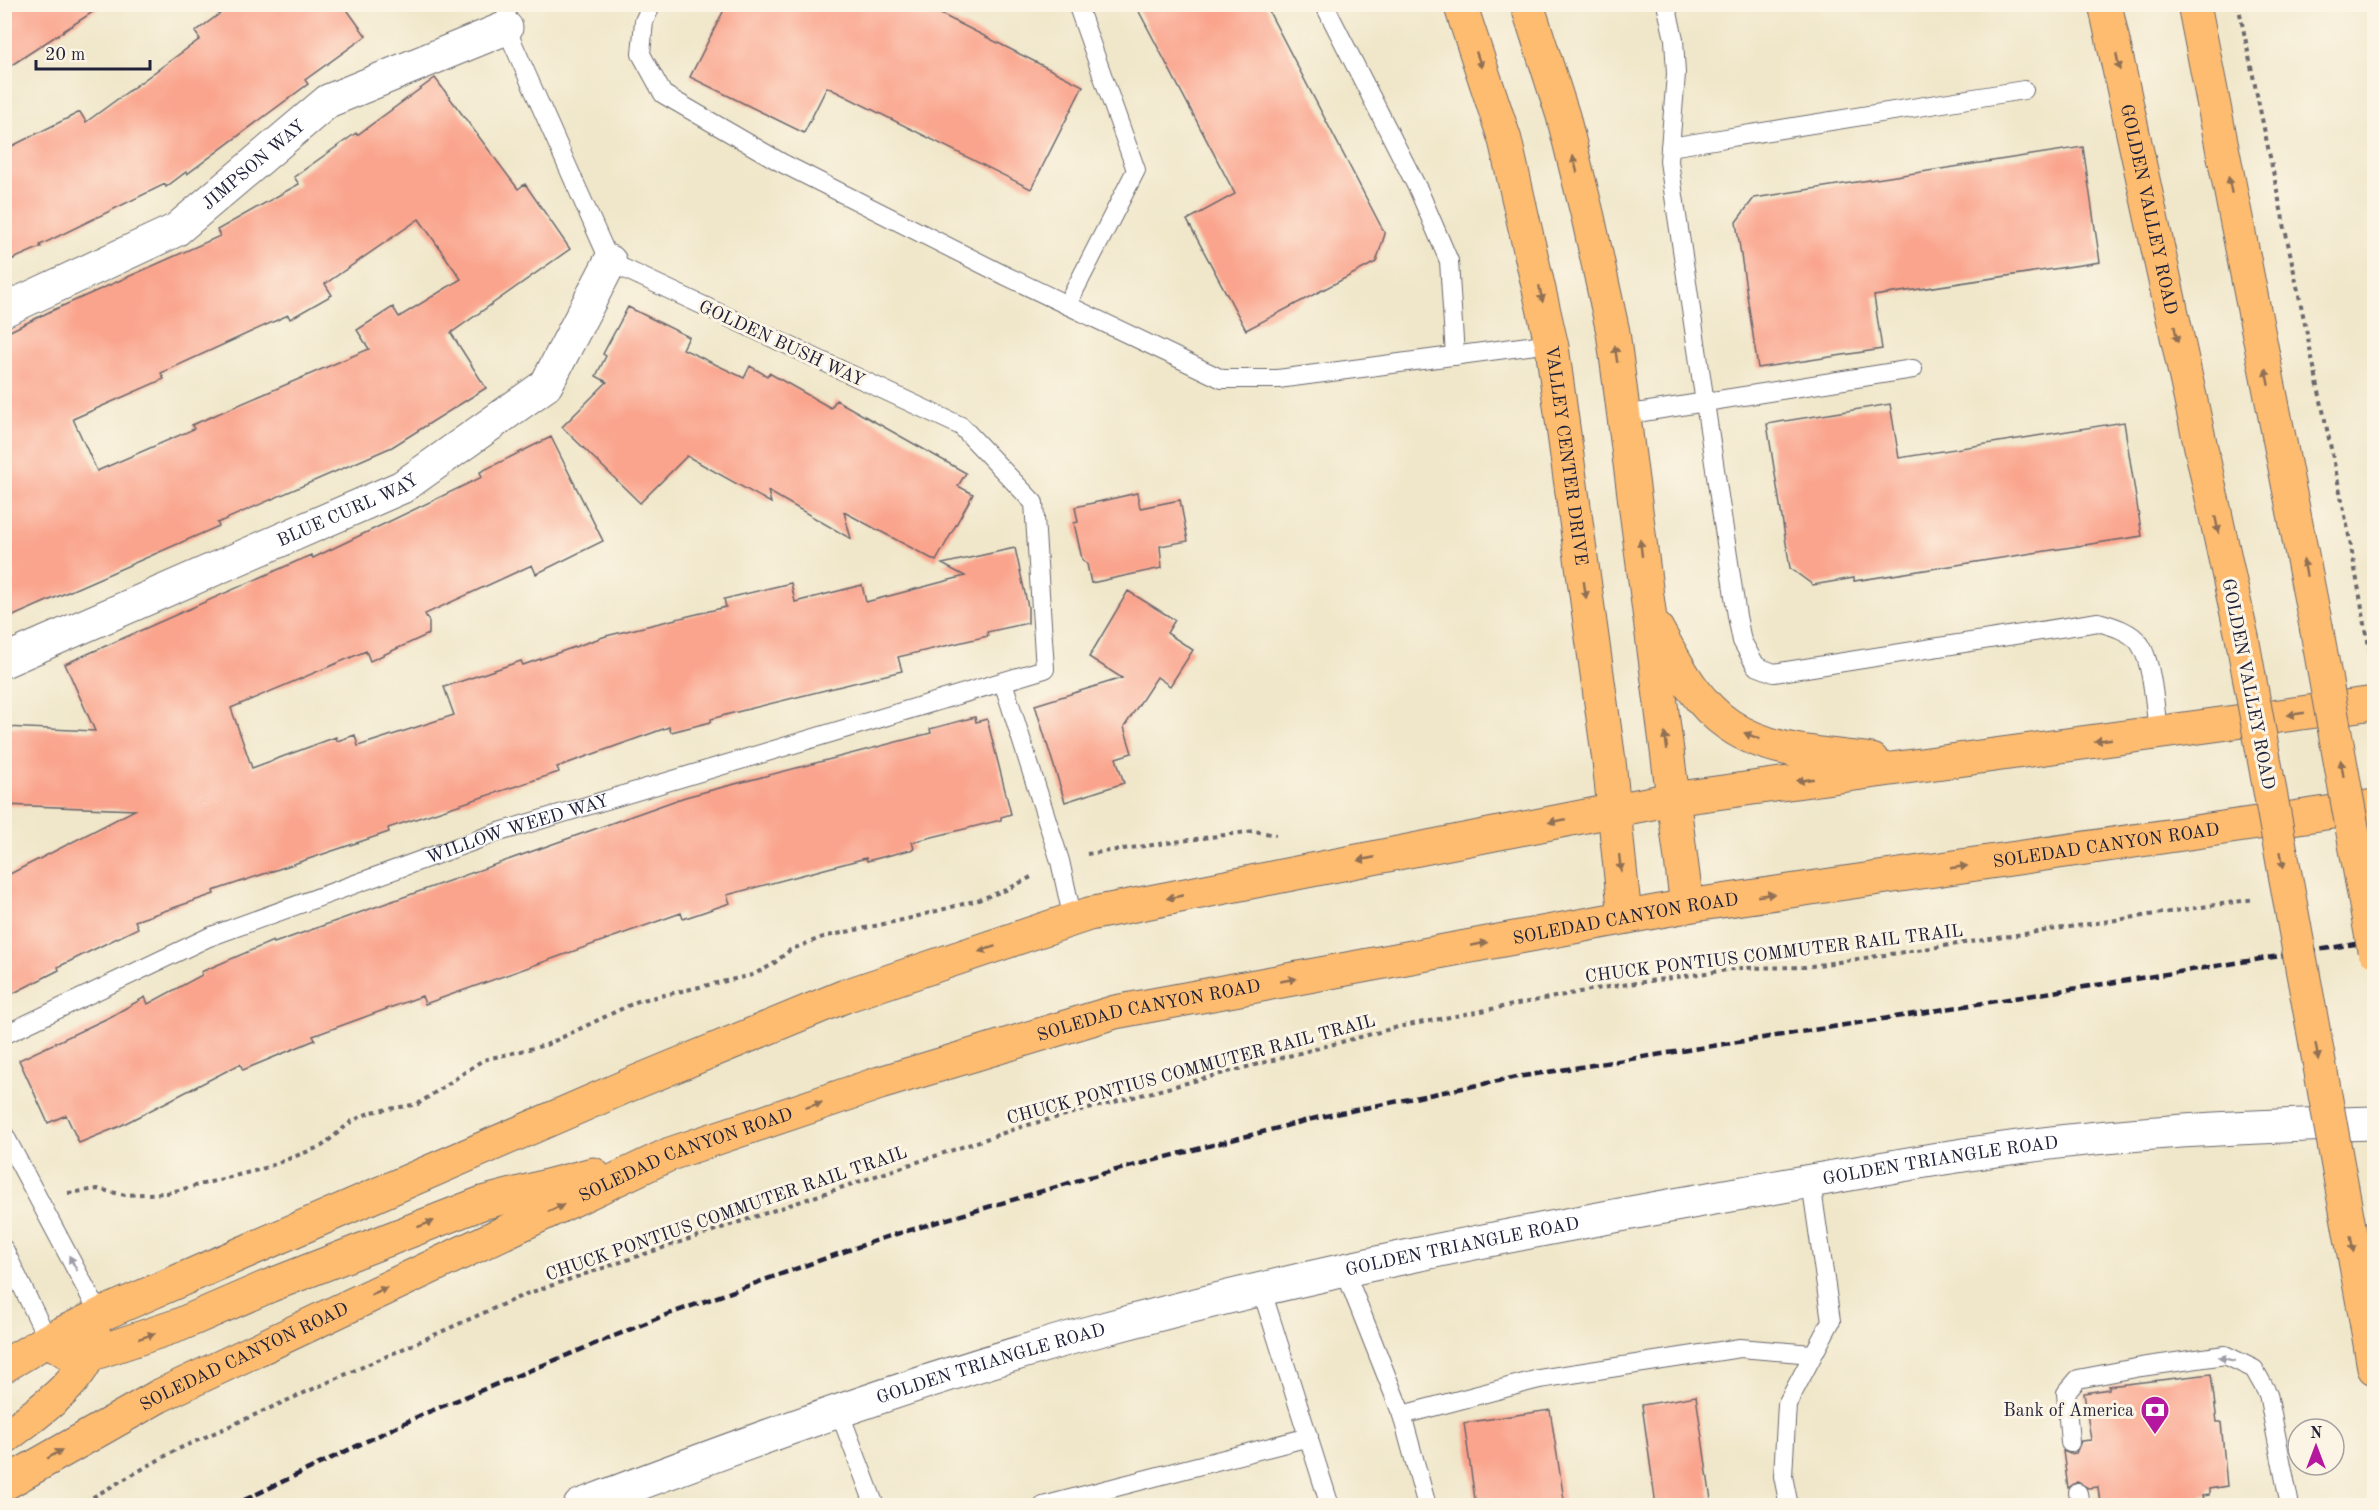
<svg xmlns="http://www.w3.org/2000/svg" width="2379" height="1510" font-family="'Old Standard TT',serif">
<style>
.building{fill:#faa48d;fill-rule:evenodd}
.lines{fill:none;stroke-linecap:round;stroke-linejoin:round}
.service-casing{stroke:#6a676d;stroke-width:20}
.minor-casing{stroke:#6a676d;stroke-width:35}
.tertiary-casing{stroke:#6a676d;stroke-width:35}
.primary-casing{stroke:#6a676d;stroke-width:35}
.path{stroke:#6a676d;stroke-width:4;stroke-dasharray:4.5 4.5;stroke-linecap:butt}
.service{stroke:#fff;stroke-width:18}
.minor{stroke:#fff;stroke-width:33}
.tertiary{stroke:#fff;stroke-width:33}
.primary{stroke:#fdbc6f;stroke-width:33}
.rail{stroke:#22223b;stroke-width:4.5;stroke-dasharray:9 4.5;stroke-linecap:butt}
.primary-bridge-casing{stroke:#6a676d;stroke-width:35;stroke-linecap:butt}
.primary-bridge{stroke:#fdbc6f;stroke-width:33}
.oneway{fill:#906f55}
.oneway2{fill:#9c9ca7}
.labels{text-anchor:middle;stroke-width:6;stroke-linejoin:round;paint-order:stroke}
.street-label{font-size:18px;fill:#22223b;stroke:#fcf5e5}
.poi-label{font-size:18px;fill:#22223b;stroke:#fcf5e5;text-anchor:end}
</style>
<rect width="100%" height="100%" fill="#fcf5e5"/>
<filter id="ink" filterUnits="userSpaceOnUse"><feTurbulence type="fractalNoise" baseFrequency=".0167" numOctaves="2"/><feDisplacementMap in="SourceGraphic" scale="12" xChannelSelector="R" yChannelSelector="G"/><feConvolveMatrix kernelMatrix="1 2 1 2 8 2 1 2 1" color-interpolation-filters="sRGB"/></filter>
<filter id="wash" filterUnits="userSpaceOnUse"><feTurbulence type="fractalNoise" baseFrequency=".008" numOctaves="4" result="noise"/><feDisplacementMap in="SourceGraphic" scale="24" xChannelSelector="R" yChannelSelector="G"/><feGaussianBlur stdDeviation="1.35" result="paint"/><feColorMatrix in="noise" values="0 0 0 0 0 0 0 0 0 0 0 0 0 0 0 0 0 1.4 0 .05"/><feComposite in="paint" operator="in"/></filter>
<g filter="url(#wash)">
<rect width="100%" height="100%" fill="#f0e7ca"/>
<g id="blocks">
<!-- building -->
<path class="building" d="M 4,4 L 105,4 L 4,70 Z
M 233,4 L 343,4 L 366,36 L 305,80 L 308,84 L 187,174 L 186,172 L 166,187 L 165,184 L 40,245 L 41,247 L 4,263 L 4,150 L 80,112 L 86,122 L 200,39 L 195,32 Z
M 727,4 L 921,4 L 1083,86 L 1031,189 L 827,87 L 804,133 L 690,77 Z
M 1135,4 L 1265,4 L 1385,234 L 1376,262 L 1246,330 L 1187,220 L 1235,194 Z
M 435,78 L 518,189 L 525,184 L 570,249 L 451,333 L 486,388 L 392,447 L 217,523 L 219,526 L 4,620 L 4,334 L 49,312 L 220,236 L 217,230 L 299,184 L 294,177 L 356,133 L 357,135 ZM 419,219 L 461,279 L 399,317 L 393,307 L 357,330 L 369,349 L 192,425 L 194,429 L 97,471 L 73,419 L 164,379 L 161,373 L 288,315 L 290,319 L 332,295 L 325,284 Z
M 2083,147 L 2100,262 L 1874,296 L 1882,349 L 1758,368 L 1736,222 L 1754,198 Z
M 628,307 L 689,337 L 683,349 L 744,378 L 750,366 L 767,376 L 769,373 L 831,408 L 836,400 L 966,473 L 958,486 L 973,494 L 936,561 L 844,512 L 851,539 L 768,491 L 771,503 L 687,456 L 640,503 L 562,427 L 607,382 L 596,376 L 606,356 L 603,354 Z
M 1890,404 L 1899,458 L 2124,422 L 2142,536 L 1854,581 L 1854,578 L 1813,585 L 1790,568 L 1767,424 Z
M 551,437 L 603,541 L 536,574 L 532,565 L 425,614 L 429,622 L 429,634 L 370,661 L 366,651 L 231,708 L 252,768 L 336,737 L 337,741 L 355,735 L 358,746 L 454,715 L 444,687 L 521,661 L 523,665 L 606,636 L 726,607 L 724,599 L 791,583 L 795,602 L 862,585 L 866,602 L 965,576 L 942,564 L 1015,548 L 1028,607 L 1028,623 L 987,632 L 988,636 L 898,657 L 902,671 L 729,714 L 711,719 L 711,722 L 671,732 L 669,727 L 557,767 L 559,772 L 388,828 L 389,832 L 213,891 L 214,894 L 135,921 L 138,928 L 58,967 L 59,970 L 4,998 L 4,877 L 135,810 L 4,805 L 4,727 L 95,731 L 65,664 L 311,555 L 313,558 L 482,477 L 480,472 Z
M 1137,493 L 1140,508 L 1180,500 L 1188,541 L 1160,546 L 1162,568 L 1091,583 L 1087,564 L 1082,559 L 1074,523 L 1078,522 L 1075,507 Z
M 1128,591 L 1175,620 L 1167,633 L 1193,650 L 1170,686 L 1157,677 L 1124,727 L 1132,753 L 1116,758 L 1124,783 L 1065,802 L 1035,705 L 1122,678 L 1089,657 Z
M 975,717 L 976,722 L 987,719 L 1011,814 L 1001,817 L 1001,820 L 912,842 L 914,849 L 867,861 L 866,858 L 727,895 L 730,903 L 683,919 L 681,913 L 425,1004 L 422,996 L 313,1036 L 315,1040 L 243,1070 L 240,1064 L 118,1127 L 79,1143 L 66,1115 L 48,1123 L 19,1060 L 110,1017 L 145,997 L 148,1004 L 202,975 L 201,972 L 273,941 L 274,943 L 685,797 L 931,733 L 930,729 Z
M 2211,1374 L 2217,1422 L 2221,1422 L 2227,1486 L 2209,1489 L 2209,1495 L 2202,1496 L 2203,1501 L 2171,1506 L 2110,1506 L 2110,1501 L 2100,1503 L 2098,1487 L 2088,1488 L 2077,1482 L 2068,1488 L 2063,1451 L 2070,1454 L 2076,1453 L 2081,1441 L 2091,1440 L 2084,1393 L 2109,1389 L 2109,1386 Z
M 1696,1396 L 1711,1500 L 1656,1506 L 1642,1405 Z
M 1550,1410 L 1565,1506 L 1476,1506 L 1464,1423 Z"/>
</g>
</g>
<g filter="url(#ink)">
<use href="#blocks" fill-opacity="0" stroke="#6a676d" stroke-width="1.5"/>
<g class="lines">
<!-- service casing -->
<g class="service-casing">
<g id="service">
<path d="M 652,4 L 644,21 L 641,54 L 663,94 L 782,163 L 1002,274 L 1222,379 L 1278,379 L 1551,343"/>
<path d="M 1324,4 L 1419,191 L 1449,261 L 1455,356"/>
<path d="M 1666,4 L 1674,39 L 1676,74 L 1669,161 L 1674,196 L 1737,616 L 1742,641 L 1756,666 L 1774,673 L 2098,622 C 2112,626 2131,631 2140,644 C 2153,664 2155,709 2158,732"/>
<path d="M 1670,147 L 2024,90"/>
<path d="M 1067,305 L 1136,170 L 1077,4"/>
<path d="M 1624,415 L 1913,369"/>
<path d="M 1003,682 L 1060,861 L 1073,920"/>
<path id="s1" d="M 4,1035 L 209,937 L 496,833 L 1045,669 L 1034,503 L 961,426 L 610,262 L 506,28 L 507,4"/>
<path d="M 4,1134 L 100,1315"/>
<path d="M 4,1249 L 48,1340"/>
<path d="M 1344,1269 L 1402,1415 L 1427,1506"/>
<path d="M 1261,1288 L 1330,1506"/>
<path d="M 839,1411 L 875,1506"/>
<path d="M 1402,1415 L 1539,1379 L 1740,1348 L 1812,1354"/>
<path d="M 2070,1443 L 2066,1393 L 2078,1379 L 2141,1367 L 2225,1355 L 2254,1369 L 2268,1394 L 2290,1506"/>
<path d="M 2078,1493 L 2080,1506"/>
<path d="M 1043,1506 L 1309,1437"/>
<path d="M 1789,1506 L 1783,1476 L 1787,1404 L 1831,1321 L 1811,1182"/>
</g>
</g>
<!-- minor casing -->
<g class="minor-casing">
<g id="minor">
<path id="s2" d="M 4,310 L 176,230 L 328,101 L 506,28"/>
<path id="s3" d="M 4,661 L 402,487 L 546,385 L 610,262"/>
</g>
</g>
<!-- tertiary casing -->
<g class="tertiary-casing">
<g id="tertiary">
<path id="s4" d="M 580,1506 C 747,1442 915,1381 1088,1333 C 1300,1275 1515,1233 1731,1195 C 1819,1180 1907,1163 1996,1150 C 2121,1132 2248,1126 2374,1123"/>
</g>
</g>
<!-- primary casing -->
<g class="primary-casing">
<g id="primary">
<path id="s5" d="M 1460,4 L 1505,140 L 1552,347 L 1609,761 L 1625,917"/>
<path d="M 1527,4 L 1563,116 L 1588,217 L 1613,332 L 1687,906"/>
<path id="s6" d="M 2105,4 L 2242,637"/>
<path d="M 2194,4 L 2316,626"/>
<path d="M 1657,629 C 1676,663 1695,702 1729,725 C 1769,753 1825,754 1872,760"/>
<path d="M 2367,1326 L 2374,1368"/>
<path d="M 48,1340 L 67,1352 L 92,1354 L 179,1325 L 269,1286 L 482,1203 L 593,1174"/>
<path d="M 4,1366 L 48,1340 L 100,1315 L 629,1085 L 845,996 L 1089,914 L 1672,799 L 2374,703"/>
<path d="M 4,1438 C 40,1410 85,1383 95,1337"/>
<path id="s7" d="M 4,1484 L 159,1396 L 670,1154 L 880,1083 L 1115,1012 L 1687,906 L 2374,806"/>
</g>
</g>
<!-- path -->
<path class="path" d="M 2238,4 L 2347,525 L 2373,668
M 1087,854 L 1254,831 L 1276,835
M 68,1193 L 98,1189 L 125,1195 L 167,1193 L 262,1169 L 322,1146 L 352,1121 L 371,1112 L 418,1104 L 483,1060 L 546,1045 L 638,1001 L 752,975 L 772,965 L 790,950 L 823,937 L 907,919 L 978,900 L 1006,890 L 1033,876
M 77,1506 L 176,1450 L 526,1294 L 1024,1126 L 1398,1027 L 1601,988 L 1741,968 L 1805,967 L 2255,899"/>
<!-- service -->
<use href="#service" class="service"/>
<!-- minor -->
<use href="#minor" class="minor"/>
<!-- tertiary -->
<use href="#tertiary" class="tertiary"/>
<!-- primary -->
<use href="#primary" class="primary"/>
<!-- rail -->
<path class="rail" d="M 232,1506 L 421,1415 L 663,1316 L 883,1238 L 1090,1177 L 1316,1118 L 1517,1077 L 2374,941"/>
<!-- primary-bridge casing -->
<g class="primary-bridge-casing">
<path id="primary-bridge" d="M 2316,626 L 2374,950
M 2242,637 L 2367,1326"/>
</g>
<!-- primary-bridge -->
<use href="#primary-bridge" class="primary-bridge"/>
</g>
<!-- one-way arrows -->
<defs><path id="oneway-solid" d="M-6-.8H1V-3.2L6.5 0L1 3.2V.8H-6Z" transform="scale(1.5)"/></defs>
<g class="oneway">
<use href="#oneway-solid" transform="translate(1479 60) rotate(71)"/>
<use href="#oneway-solid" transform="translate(2118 62) rotate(78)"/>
<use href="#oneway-solid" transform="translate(1575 164) rotate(-104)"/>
<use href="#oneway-solid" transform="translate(2230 185) rotate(-101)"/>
<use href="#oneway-solid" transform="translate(1541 294) rotate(78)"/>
<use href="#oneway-solid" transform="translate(2176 334) rotate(78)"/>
<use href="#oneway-solid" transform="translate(1616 354) rotate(-98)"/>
<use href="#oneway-solid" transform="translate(2267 377) rotate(-101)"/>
<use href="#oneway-solid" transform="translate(2217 525) rotate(78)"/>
<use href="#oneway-solid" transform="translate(1641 548) rotate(-97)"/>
<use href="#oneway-solid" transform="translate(2305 568) rotate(-101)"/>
<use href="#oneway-solid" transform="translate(1585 590) rotate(82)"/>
<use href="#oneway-solid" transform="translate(2296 714) rotate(172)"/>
<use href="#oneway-solid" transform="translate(1752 736) rotate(-158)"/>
<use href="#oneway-solid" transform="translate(2103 740) rotate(172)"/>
<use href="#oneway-solid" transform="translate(1666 741) rotate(-97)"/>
<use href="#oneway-solid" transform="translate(2342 768) rotate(-100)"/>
<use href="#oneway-solid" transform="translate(1805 780) rotate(172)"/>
<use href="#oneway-solid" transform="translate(1557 821) rotate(169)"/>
<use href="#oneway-solid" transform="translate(1366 859) rotate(169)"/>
<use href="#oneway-solid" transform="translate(2282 860) rotate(80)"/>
<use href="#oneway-solid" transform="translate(1620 863) rotate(84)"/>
<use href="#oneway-solid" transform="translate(1959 867) rotate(-8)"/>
<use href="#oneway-solid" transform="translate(1766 895) rotate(-8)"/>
<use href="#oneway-solid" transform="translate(1175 897) rotate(169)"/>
<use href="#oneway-solid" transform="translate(1479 944) rotate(-11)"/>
<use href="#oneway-solid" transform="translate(987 949) rotate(161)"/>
<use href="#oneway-solid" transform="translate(1288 980) rotate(-11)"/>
<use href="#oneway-solid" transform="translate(2317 1052) rotate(80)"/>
<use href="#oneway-solid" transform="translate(814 1105) rotate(-19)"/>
<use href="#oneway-solid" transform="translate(556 1208) rotate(-25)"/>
<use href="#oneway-solid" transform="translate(426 1224) rotate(-21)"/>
<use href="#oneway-solid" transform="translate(2352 1244) rotate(80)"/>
<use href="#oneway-solid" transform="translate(379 1291) rotate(-25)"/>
<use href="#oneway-solid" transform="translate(147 1336) rotate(-18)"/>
<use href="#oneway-solid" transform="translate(55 1454) rotate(-30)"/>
</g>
<g class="oneway2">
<use href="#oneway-solid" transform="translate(73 1263) rotate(-118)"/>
<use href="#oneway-solid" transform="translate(2227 1359) rotate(-167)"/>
</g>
</g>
<!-- icons -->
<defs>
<g id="bank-pin" transform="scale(1.5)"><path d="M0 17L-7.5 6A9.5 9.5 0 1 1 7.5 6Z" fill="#b5179e" stroke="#fcf5e5"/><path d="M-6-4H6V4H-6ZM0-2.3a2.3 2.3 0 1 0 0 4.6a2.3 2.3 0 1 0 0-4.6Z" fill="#fff"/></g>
</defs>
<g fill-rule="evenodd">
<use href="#bank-pin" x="2155" y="1410"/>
</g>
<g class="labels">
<!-- street labels -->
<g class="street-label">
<text dy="6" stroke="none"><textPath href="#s2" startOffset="291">JIMPSON WAY</textPath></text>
<text dy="6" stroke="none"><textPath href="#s6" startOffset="210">GOLDEN VALLEY ROAD</textPath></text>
<text transform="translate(782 343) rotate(25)" y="6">GOLDEN BUSH WAY</text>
<text dy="6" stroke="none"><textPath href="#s5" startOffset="465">VALLEY CENTER DRIVE</textPath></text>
<text dy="6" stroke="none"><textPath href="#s3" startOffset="375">BLUE CURL WAY</textPath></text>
<text transform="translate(2249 684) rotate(79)" y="6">GOLDEN VALLEY ROAD</text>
<text dy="6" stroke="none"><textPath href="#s1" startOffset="554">WILLOW WEED WAY</textPath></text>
<text dy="6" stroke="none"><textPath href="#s7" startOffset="2216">SOLEDAD CANYON ROAD</textPath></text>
<text dy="6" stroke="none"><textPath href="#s7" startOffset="1730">SOLEDAD CANYON ROAD</textPath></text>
<text transform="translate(1774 953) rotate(-7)" y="6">CHUCK PONTIUS COMMUTER RAIL TRAIL</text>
<text dy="6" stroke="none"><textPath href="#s7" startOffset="1244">SOLEDAD CANYON ROAD</textPath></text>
<text transform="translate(1191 1069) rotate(-15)" y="6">CHUCK PONTIUS COMMUTER RAIL TRAIL</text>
<text dy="6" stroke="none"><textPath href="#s7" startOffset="758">SOLEDAD CANYON ROAD</textPath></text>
<text dy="6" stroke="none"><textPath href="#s4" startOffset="1407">GOLDEN TRIANGLE ROAD</textPath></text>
<text transform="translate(726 1213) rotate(-19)" y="6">CHUCK PONTIUS COMMUTER RAIL TRAIL</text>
<text dy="6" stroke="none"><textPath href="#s4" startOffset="921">GOLDEN TRIANGLE ROAD</textPath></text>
<text dy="6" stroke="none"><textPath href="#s7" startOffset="272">SOLEDAD CANYON ROAD</textPath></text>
<text dy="6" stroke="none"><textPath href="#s4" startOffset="435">GOLDEN TRIANGLE ROAD</textPath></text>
</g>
<!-- poi labels -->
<g class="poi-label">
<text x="2134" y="1416">Bank of America</text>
</g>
</g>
<!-- margin -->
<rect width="2379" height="1510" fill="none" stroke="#fcf5e5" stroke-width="24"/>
<!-- north arrow -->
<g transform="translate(2316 1447)"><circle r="28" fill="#fcf5e5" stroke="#a5a1a1" stroke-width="1.5"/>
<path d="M0-4.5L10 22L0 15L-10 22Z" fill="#b5179e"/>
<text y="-9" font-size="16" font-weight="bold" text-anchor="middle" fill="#22223b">N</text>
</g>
<!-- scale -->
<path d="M36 60v9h114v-9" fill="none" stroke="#22223b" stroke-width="3"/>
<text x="45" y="60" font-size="18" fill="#22223b" stroke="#fcf5e5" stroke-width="4.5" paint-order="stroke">20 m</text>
</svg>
